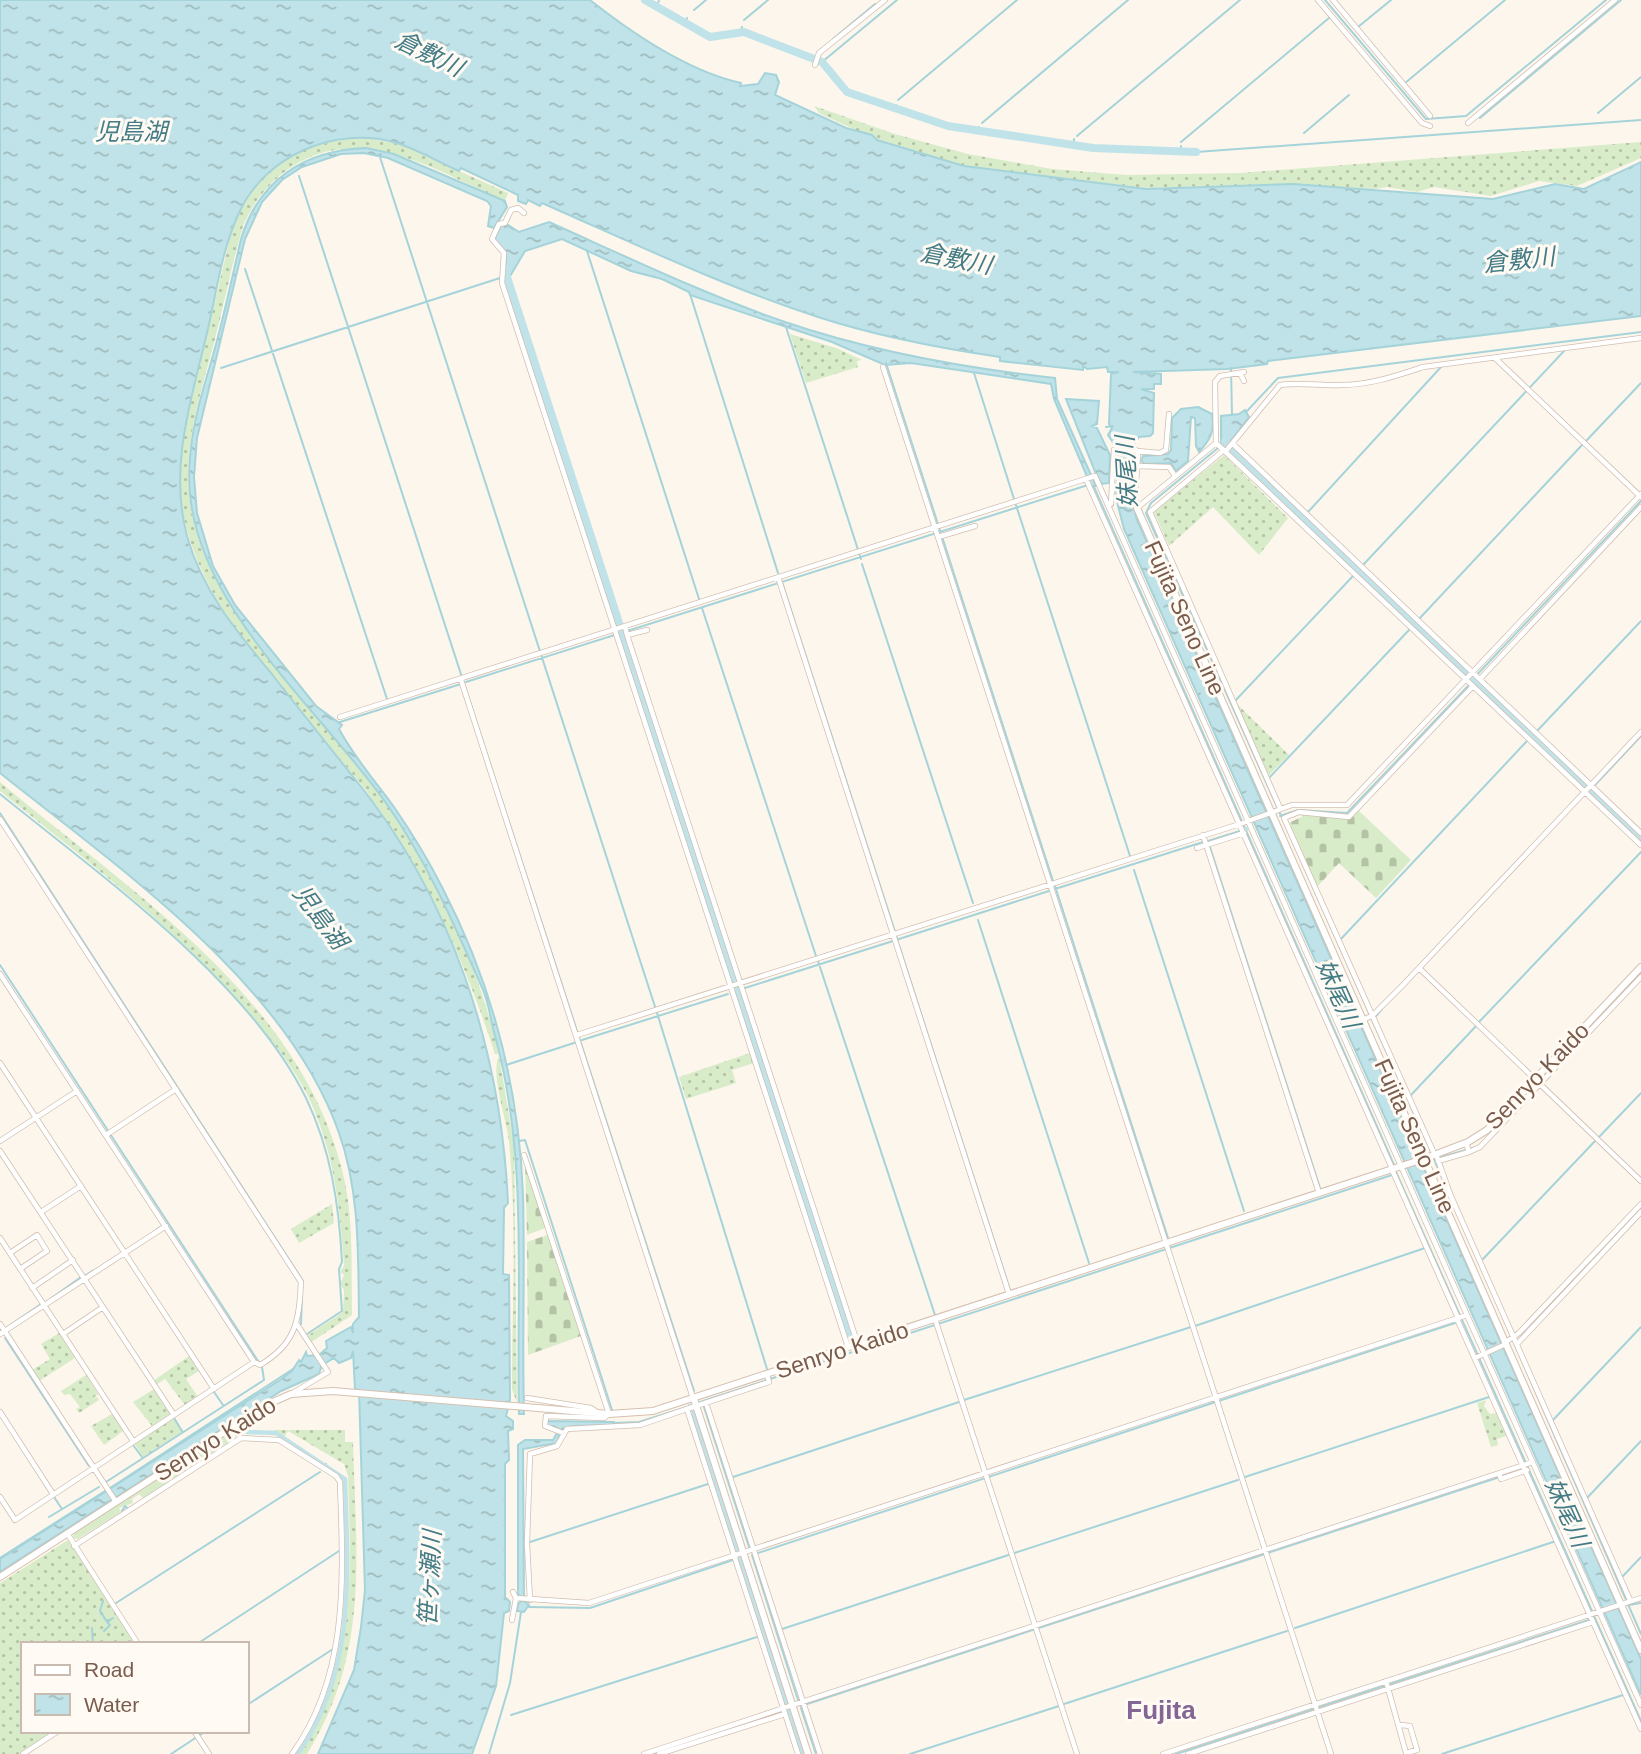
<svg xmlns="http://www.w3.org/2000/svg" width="1641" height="1754" font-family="Helvetica,'Noto Sans JP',sans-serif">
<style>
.grass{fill:url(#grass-dots)}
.cemetery{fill:url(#cemetery-stones)}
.garden{fill:#d8ecc9}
.water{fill:url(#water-ripples);stroke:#a5d3da;stroke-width:2}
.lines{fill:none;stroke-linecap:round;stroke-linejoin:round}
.stream{stroke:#a5d3da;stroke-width:2}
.canal{stroke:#bfe3e8;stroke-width:4.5}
.river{stroke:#bfe3e8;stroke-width:8}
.street-casing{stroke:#d1beb0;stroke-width:6}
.secondary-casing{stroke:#d6c0b0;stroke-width:8}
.street{stroke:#fff;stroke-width:4.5}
.secondary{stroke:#fff;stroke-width:6}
.labels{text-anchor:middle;stroke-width:6;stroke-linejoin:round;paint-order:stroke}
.street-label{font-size:23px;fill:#7a5c4d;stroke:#fffaf3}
.water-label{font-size:24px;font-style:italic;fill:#437c86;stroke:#fffaf3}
.quarter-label{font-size:26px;font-weight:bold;fill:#846695;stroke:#fffaf3}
</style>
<defs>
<pattern id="grass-dots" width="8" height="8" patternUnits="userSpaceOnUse" patternTransform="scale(1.75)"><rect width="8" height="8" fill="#d8ecc9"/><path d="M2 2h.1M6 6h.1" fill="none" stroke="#b4c2a5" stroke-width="1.8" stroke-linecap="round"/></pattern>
<pattern id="cemetery-stones" width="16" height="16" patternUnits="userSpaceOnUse" patternTransform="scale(1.75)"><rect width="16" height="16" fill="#d8ecc9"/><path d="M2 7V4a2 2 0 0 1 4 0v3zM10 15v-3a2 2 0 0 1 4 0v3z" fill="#b4c2a5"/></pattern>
<pattern id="water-ripples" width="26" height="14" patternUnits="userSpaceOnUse" patternTransform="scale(1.75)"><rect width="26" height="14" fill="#bfe3e8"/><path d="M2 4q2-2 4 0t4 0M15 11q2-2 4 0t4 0" fill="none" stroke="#a0bbbe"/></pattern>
</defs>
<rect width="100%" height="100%" fill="#fdf6ec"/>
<!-- grass -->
<path class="grass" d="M 814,106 L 895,134 L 968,154 L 1052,169 L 1126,175 L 1241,173 L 1641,142 L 1641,158 L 1577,186 L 1539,181 L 1491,196 L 1434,187 L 1417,192 L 1387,187 L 1375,189 L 1280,184 L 1144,188 L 964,166 L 877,139 L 872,134 L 866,135 L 819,113 Z
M 367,138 L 399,144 L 508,193 L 505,201 C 440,173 368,124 298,163 C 273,177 254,200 243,226 C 232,263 225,301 215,339 C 202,389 184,442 189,494 C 199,603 305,697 369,781 C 431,862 476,956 499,1054 L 495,1054 C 466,965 429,879 374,802 C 306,708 186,607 180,487 C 177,448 189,410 198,372 C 209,328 219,283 230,238 C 251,170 298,140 367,138 Z
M 790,334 L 836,348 L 862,360 L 857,361 L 858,367 L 806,383 Z
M 1224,455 L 1288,518 L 1259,555 L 1213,507 L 1169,546 L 1154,512 Z
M 1236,703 L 1289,755 L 1268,776 Z
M 0,782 C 131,893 303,999 344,1178 C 354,1222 351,1270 352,1315 L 310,1343 L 307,1336 L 343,1312 L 344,1290 L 340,1284 L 344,1275 L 340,1272 L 344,1266 C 340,1207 334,1151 308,1096 C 292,1064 269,1037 246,1010 C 174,926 86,860 0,791 Z
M 750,1053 L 754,1063 L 732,1070 L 736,1083 L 686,1099 L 679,1077 Z
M 499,1056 L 514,1145 L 517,1403 L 512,1389 C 512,1307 517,1223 509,1141 C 507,1122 490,1072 499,1056 Z
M 332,1204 L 334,1223 L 299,1243 L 291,1229 Z
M 59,1333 L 75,1358 L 39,1381 L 32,1370 L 50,1359 L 41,1344 Z
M 189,1356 L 199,1371 L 186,1379 L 198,1397 L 185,1405 L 165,1379 L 156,1385 L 153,1381 Z
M 86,1375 L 98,1394 L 92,1399 L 97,1397 L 99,1400 L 79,1413 L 76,1409 L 80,1407 L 70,1394 L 64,1395 L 61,1391 Z
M 154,1389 L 170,1414 L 152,1426 L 133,1402 Z
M 1486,1400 L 1484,1406 L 1490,1414 L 1499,1412 L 1509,1435 L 1497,1439 L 1498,1445 L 1491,1447 L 1477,1403 Z
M 112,1414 L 123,1431 L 104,1445 L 91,1426 Z
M 173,1418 L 182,1432 L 143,1457 L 134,1443 Z
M 273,1430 L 345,1430 L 345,1442 L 353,1442 C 356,1556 370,1652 307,1754 L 300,1754 C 357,1662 351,1578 348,1476 L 344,1464 L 288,1431 L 284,1437 Z
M 68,1540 L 137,1644 L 23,1644 L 23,1731 L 54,1731 L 19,1754 L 0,1754 L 0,1583 Z"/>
<!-- cemetery -->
<path class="cemetery" d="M 1358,810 L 1411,860 L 1376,898 L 1339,863 L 1317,887 L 1286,824 L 1302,817 L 1301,813 L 1348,818 Z
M 525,1162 L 548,1227 L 527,1235 Z
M 550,1234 L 581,1336 L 528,1355 L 527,1242 Z"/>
<!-- garden -->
<path class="garden" d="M 229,1432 L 235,1438 L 143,1498 L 139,1494 L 132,1499 L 133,1503 L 119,1508 L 121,1512 L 78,1539 L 73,1538 L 74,1532 Z"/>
<!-- water -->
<path class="water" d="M 0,0 L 590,0 C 633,34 687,71 741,83 L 740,86 L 758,84 L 765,73 L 776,75 L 779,82 L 775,95 L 846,128 L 872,135 L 877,140 L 964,166 L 1146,189 L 1293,184 L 1493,199 L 1555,184 L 1584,189 L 1641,162 L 1641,316 L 1268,361 L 1267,364 L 1227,369 L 1133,372 L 1161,374 L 1161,384 L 1154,384 L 1154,389 L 1141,389 L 1154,393 L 1153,433 L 1150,436 L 1139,437 L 1132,447 L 1116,447 L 1108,435 L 1112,428 L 1109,424 L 1111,374 L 1119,372 L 1108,372 L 1107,367 L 1087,369 L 1083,366 L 1083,370 L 1000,361 L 1000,357 C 939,348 876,336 818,317 C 723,286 633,243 542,203 L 540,206 L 528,200 L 526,204 L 518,201 L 518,195 L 461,168 L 459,171 C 439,162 418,150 397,143 C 336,125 265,155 239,213 C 221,251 216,297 206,337 C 190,404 169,468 187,536 C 202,590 236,631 271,673 C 299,709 327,744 355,779 C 453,900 501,1050 508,1203 L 504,1208 L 503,1274 L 509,1275 L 510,1401 L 506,1416 L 513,1421 L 513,1429 L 508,1431 L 509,1460 L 505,1464 L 505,1597 L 510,1602 L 509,1611 L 504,1613 L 496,1686 L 472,1754 L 318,1754 L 354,1670 L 361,1627 L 365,1590 L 359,1390 L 355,1389 L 353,1351 L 351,1358 L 339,1363 L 334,1358 L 324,1364 L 323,1361 L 319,1374 L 281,1391 L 0,1572 L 0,1559 L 280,1380 L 292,1371 L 299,1360 L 301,1362 L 306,1352 L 307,1356 L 319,1355 L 327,1348 L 326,1341 L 351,1327 L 353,1333 L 353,1324 L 359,1317 C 358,1255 360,1192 339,1133 C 287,984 120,869 0,773 Z
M 366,148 L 394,154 L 505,201 L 507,207 L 494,228 L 488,226 L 491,206 L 487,201 L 388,158 L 364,153 L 341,154 L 302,167 L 282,180 L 262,202 L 245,239 L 197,438 L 194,477 L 197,513 L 213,566 L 235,605 L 316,706 L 342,725 L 339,729 C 354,757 375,781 394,807 C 412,833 429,861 443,889 C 492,984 519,1088 523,1195 C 525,1268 522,1341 524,1414 L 519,1414 C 516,1287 529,1156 494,1032 C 490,1018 489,1003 483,990 C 455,926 427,861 386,803 C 321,711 200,610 190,494 C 186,452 197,408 209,369 C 222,327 231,282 241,239 C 259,179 306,150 366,148 Z
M 549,222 C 627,257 704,294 785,322 C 873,352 964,368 1055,378 L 1057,399 L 1096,486 L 1091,486 L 1054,399 L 1051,384 L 911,363 L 885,365 L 832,342 L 690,295 L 689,292 L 662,279 L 631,271 L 562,239 L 525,251 L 509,278 L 505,279 L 506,252 L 494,240 L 501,225 L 508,225 L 519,232 Z
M 1066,399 L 1099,401 L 1097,424 L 1092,426 L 1097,428 L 1110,455 L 1109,483 L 1102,484 L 1096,474 Z
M 1198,407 L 1212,414 C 1215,430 1211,439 1199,452 L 1196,446 L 1195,418 L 1191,417 L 1188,461 L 1176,471 L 1171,463 L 1145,464 L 1141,461 L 1143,456 L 1168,454 L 1171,450 L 1172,418 L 1181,409 Z
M 1245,410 L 1249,417 L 1226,447 L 1221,442 L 1221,416 L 1239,414 Z
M 1118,451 L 1131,451 L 1133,456 L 1131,498 L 1137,520 L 1641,1659 L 1641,1695 L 1124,529 L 1116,498 Z
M 548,1421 L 614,1422 L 614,1425 L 573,1426 L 560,1431 L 557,1443 L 523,1449 L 524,1601 L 529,1605 L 524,1612 L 517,1611 L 518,1604 L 523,1600 L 518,1594 L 518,1445 L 525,1440 L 553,1440 L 557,1433 L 555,1428 L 546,1425 Z"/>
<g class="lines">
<!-- stream -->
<path class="stream" d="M 1325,0 L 1426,119 L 1466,116 L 1606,0
M 655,6 L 659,1
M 694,10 L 706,0
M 744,20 L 768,0
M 685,23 L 687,18
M 1358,27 L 1391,0
M 741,33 L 742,27
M 833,39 L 875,4
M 822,62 L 897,0
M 1405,83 L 1505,0
M 898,100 L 1017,0
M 894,110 L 896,105
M 1598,113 L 1641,77
M 1480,118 L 1621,0
M 982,123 L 1128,0
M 978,132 L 979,127
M 1304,133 L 1349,95
M 1077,136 L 1240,0
M 1181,142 L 1329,18
M 1074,146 L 1074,139
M 1181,152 L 1181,146
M 1196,152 L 1641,120
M 379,154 L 658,1016 L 767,1369
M 299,176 L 694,1391
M 587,251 L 700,602
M 245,269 L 388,702
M 690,294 L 778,573
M 786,327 L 861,559
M 886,363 L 1053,881
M 221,368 L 500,278
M 1231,368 L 1232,415
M 974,373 L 1014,499
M 1247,411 L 1278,378 L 1641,332
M 1106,427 L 1113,426
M 1586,441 L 1641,383
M 1218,448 L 1151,503 L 1146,513 L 1431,1152
M 1094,487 L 1394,1165
M 1016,505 L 1130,856
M 1308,512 L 1441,367
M 862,564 L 973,903
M 1363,565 L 1565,350
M 782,582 L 898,941
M 702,608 L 816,956
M 1419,619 L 1583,444
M 1472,680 L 1641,501
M 466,682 L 1088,485
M 1234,702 L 1353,576
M 340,722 L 461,684
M 1537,731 L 1641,621
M 1268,779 L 1409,630
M 1595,785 L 1641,736
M 0,794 C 100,875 249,981 306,1098 C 331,1150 339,1205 342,1262 L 339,1269 L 342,1311 L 307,1334
M 0,813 L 303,1281
M 1280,816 L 1298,810 L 1347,813 L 1468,686
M 1208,841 L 1320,1188
M 1208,841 L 1240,831
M 1134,870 L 1244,1211
M 1055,886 L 1168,1238
M 1055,889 L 1203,842
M 978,920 L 1089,1263
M 899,939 L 1049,891
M 1340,940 L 1527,741
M 899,945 L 1010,1290
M 818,961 L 935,1315
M 0,965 L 262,1367 L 264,1380 L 106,1482
M 745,988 L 893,941
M 1376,1016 L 1382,1009
M 1479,1022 L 1641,852
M 582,1040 L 728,994
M 506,1065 L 577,1042
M 1411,1095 L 1477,1025
M 1504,1118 L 1641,973
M 1599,1137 L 1641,1093
M 519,1141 L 525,1140 L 612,1410
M 1433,1157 L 1641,1634
M 1438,1158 L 1473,1148
M 1396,1172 L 1592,1611
M 157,1229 L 162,1226
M 1483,1259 L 1596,1140
M 86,1275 L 94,1270
M 46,1302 L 81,1277
M 301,1324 L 302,1294
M 1195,1326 L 1425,1248
M 6,1328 L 41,1304
M 0,1330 L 0,1331
M 5,1338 L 89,1466
M 214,1392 L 223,1405
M 964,1400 L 1191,1327
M 700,1402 L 1392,1175
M 704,1407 L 750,1550
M 174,1418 L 182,1431
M 1553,1420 L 1641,1327
M 613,1423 L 639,1422 L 690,1406
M 133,1445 L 142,1457
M 325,1466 L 326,1464
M 733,1477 L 959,1402
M 1245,1477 L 1489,1397
M 110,1488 L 293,1369
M 54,1497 L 62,1509
M 1586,1499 L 1641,1441
M 122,1511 L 125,1506 L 127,1508
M 124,1511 L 136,1504
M 49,1517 L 99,1487
M 86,1536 L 99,1528
M 530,1542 L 708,1484
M 346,1551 L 347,1551
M 752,1555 L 1455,1323
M 752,1555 L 799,1703
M 0,1558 L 105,1491
M 1623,1576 L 1641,1557
M 103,1601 L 100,1611 L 107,1622
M 116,1603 L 320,1472
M 1629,1605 L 1641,1603
M 529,1607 L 590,1608 L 733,1560
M 1594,1616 L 1641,1721
M 92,1628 L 93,1644
M 1295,1628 L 1556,1541
M 104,1631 L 110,1625 L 107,1622 L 113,1618
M 776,1631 L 1238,1480
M 762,1635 L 764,1635
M 197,1644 L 339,1551
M 339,1650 L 341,1651
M 1390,1684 L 1589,1620
M 1064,1704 L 1287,1631
M 247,1705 L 333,1649
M 801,1706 L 1518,1471
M 801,1708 L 816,1754
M 786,1711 L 789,1710
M 511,1715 L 757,1637
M 171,1754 L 206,1731
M 489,1754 L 510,1683 L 521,1612
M 651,1754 L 781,1713
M 910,1754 L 1059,1706
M 1176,1754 L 1384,1686
M 1442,1754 L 1623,1695"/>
<!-- canal -->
<path class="canal" d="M 1245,829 L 1246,829
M 690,1406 L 803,1754
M 248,1424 L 247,1432 L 276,1433 L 345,1479 C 348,1574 356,1671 298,1754"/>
<!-- river -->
<path class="river" d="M 645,0 L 710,37 L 744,32 L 822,62 L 847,92 L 948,126 L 1093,148 L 1196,152
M 507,270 L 506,274 L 852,1342
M 1227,435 L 1225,441 L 1231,448 L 1641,837"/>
<!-- street casing -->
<g class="street-casing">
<path id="street" d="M 1318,0 L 1422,123 L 1430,126
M 1333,0 L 1430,116
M 815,65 L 819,53 L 885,0
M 1468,123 L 1615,0
M 524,213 L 518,208 L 511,210 L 505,223 L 499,224 L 492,239 L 504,253 L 502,283 L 848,1347
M 1495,358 L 1641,497
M 883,367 L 1331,1754
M 1240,373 L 1244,381
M 1216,443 L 1215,382 L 1220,376 L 1244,372
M 1233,444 L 1641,833
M 1224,450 L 1150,512 L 1280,808
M 1137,451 L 1160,453 L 1166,450 L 1169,414
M 1226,451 L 1280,385 C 1302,382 1320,386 1341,385 C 1370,385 1396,376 1423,367 L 1641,338
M 1138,466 L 1169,467 L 1175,476
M 1086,479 L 1391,1166
M 1111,504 L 1114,450 L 1136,450 L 1138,453 L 1135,497 L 1137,508 L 1216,443 L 1641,845
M 938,537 L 975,526
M 778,577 L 1009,1294
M 625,627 L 627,635 L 647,630
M 627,635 L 858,1345
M 1480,679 L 1641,507
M 461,680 L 693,1398
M 340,717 L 1095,476 L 1467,1315
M 0,819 L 301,1282 C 299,1321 296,1344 260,1365 L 254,1362 L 0,974
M 1203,835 L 1319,1193
M 1197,848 L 1244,833
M 1419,968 L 1641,1181
M 1363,1020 L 1373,1015 L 1403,985 L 1641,732
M 577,1035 L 1240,824 L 1292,805 L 1347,805 L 1641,494
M 0,1063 L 214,1389
M 106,1135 L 176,1089
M 0,1141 L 77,1091
M 1466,1143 L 1469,1152 L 1480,1147 L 1641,977
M 0,1151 L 174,1415
M 1433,1151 L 1284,818 L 1299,812 L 1349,817 L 1473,686
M 524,1155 L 609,1414 L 604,1418 L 546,1416 L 545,1426 L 563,1433
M 1437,1157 L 1450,1194 L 1630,1600
M 1438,1161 L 1469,1152
M 1393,1172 L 1458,1318
M 41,1212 L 81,1186
M 0,1238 L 133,1441
M 10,1253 L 37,1235 L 47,1251 L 20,1269
M 32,1288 L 73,1260
M 935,1319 L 1077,1754
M 1457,1319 L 1641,1729
M 0,1324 L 116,1502
M 0,1334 L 166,1226
M 63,1334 L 103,1307
M 1506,1342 L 1519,1333 L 1641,1204
M 1518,1343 L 1641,1212
M 1475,1358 L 1506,1344
M 767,1375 L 769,1382 L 687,1409 L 798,1754
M 291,1394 L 328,1372 L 296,1323
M 527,1398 L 591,1408 L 597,1412
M 706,1403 L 820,1754
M 0,1412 L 53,1494
M 231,1427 L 241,1438
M 1499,1474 L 1501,1479 L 1527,1470
M 0,1497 L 15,1520 L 254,1362
M 67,1533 L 138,1644
M 74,1546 L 241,1438 L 279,1440 L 336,1476 L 340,1482 C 343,1575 350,1674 292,1754
M 513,1592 L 516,1598 L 589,1603 L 1467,1315 L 1641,1705
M 530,1600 L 527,1544 L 530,1454 L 557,1446 L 567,1429 L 640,1425 L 687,1409
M 512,1620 L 516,1598
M 1386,1681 L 1406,1753 L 1417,1750 L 1410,1726 L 1401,1725
M 194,1731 L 209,1754
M 23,1754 L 58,1731
M 644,1754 L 1533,1462
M 659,1754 L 785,1714
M 1163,1754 L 1641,1598
M 1188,1754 L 1593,1622"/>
</g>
<!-- secondary casing -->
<g class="secondary-casing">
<path id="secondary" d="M 1137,508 L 1641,1650
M 694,1399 L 808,1754
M 0,1577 L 266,1405 L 291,1394 L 333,1391 L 609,1414 L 653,1411 L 1426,1158 L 1468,1142 L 1487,1130 L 1641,967"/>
</g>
<!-- street -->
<use href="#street" class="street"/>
<!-- secondary -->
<use href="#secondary" class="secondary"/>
</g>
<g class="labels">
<!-- street labels -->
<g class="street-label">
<text transform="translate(1185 618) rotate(66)" y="8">Fujita Seno Line</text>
<text transform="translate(1537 1076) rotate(-46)" y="8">Senryo Kaido</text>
<text transform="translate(1415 1136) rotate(66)" y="8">Fujita Seno Line</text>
<text transform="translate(842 1350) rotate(-18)" y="8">Senryo Kaido</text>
<text transform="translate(215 1439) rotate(-32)" y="8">Senryo Kaido</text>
</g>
<!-- water labels -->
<g class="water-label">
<text transform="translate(429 54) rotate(26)" y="8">倉敷川</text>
<text x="131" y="140">児島湖</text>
<text transform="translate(956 259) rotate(11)" y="8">倉敷川</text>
<text transform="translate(1519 260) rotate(-6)" y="8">倉敷川</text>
<text transform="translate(1127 472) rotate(-93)" y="8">妹尾川</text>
<text transform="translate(320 917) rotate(53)" y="8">児島湖</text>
<text transform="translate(1338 994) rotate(66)" y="8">妹尾川</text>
<text transform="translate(1567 1513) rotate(66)" y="8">妹尾川</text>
<text transform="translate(430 1578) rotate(-87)" y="8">笹ヶ瀬川</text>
</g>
<!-- quarter labels -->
<g class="quarter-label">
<text x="1161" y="1719">Fujita</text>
</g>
</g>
<!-- legend -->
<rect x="21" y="1642" width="228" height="91" fill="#fffaf3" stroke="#cabbb1" stroke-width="2"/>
<rect x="35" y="1665" width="35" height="10" fill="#ffffff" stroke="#cabbb1" stroke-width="2"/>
<text x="84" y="1677" font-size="21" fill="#7a5c4d">Road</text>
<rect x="35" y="1694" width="35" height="21" fill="url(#water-ripples)" stroke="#cabbb1" stroke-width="2"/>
<text x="84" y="1712" font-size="21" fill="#7a5c4d">Water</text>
</svg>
